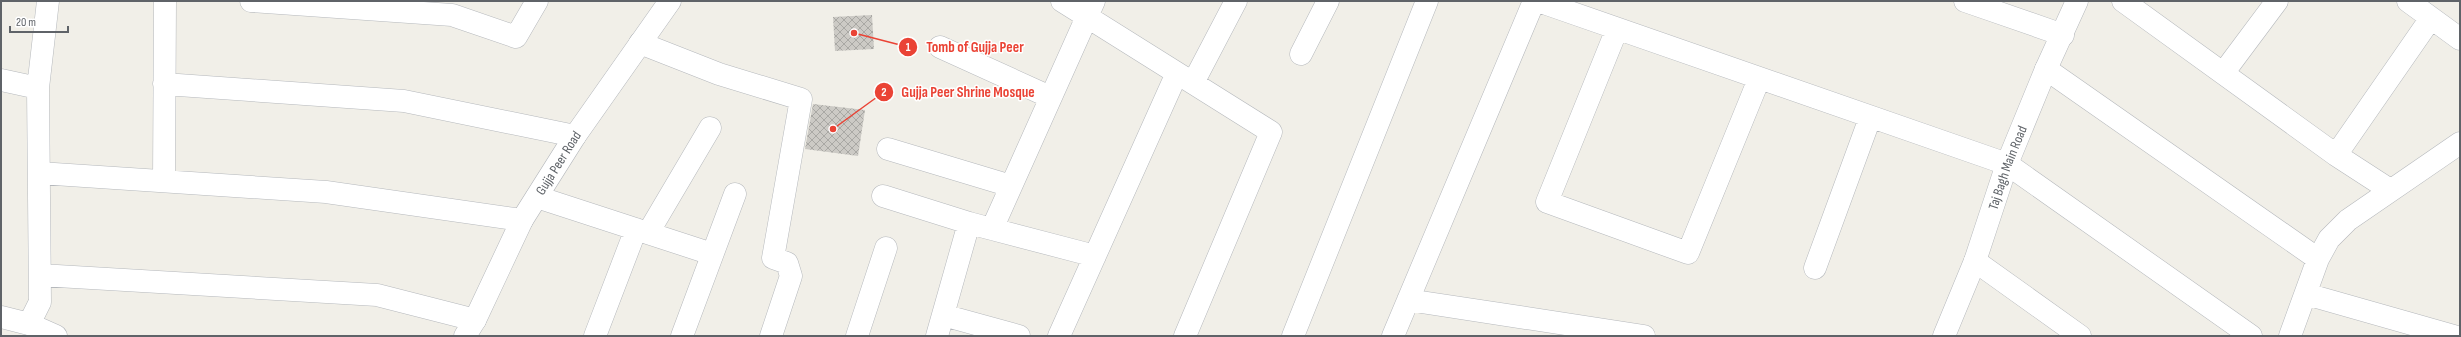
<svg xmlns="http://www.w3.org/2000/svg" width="2461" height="337" font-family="'Sofia Sans Condensed',sans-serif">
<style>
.building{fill:url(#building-cross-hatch)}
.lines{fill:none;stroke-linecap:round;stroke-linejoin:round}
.minor-casing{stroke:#b5b8bc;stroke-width:23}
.tertiary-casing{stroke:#b5b8bc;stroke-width:23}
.minor{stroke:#fff;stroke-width:22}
.tertiary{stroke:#fff;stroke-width:22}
.labels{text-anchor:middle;stroke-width:3;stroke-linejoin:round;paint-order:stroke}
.street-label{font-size:14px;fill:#5f6368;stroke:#fff}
.leader{fill:none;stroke:#ea4335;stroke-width:1.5}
.callout-dot{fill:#ea4335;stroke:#fff;stroke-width:1.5}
.mark-label{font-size:12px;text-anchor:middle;font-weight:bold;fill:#fff}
.callout-label{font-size:15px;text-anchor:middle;font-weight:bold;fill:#ea4335;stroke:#fff;stroke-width:3;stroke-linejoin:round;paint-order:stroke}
</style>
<defs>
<pattern id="building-cross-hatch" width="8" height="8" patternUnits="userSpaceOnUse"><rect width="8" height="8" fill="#cccac5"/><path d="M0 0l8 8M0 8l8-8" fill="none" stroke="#a9a8a4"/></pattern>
</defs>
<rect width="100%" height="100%" fill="#f1efe8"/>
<!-- building -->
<path class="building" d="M 872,15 L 874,49 L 835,51 L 833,17 Z
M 813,104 L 865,110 L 858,156 L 805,149 Z"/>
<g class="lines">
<!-- minor casing -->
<g class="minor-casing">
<path id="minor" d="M 251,1 L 452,15 L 516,37 L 537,1
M 1062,1 L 1271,132 L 1185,336
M 1538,1 L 2007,164 L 2251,336
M 1965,1 L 2063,35
M 2123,1 L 2336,155 L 2390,190
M 2408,1 L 2460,39
M 1617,29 L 1547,202 L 1688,253 L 1759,79
M 640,43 L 719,74 L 801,99 L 773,258 L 787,263 L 791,276 L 771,336
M 940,47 L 1050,97
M 1301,54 L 1328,1
M 2046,69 L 2318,259
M 2224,72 L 2277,1
M 1,80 L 38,88
M 1193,83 L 1236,1
M 164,84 L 404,101 L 575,136
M 888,149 L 1011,186
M 2336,155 L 2431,18
M 39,173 L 326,192 L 522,220
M 164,181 L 165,1
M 883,196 L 969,223 L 1095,256
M 537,197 L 712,254
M 992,229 L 1094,1
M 648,233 L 710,128
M 1975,261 L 2080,336
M 1815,268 L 1870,118
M 40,275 L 377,295 L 475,320
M 2306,294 L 2454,336
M 1408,300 L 1644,336
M 943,315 L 1019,336
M 1,317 L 29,324 L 56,336
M 29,324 L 40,302 L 38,88 L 48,1
M 595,336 L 636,229
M 682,336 L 735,194
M 857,336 L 886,248
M 937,336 L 969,223
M 1059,336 L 1177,73
M 1293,336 L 1427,1
M 1393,336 L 1534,1
M 2290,336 L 2318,259 L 2329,239 L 2348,220 L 2460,143"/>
</g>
<!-- tertiary casing -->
<g class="tertiary-casing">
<g id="tertiary">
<path id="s1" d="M 465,336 L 475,320 L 522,220 L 575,136 L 670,1"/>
<path id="s2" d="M 1944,336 L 1975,261 L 2007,164 L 2046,69 L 2077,1"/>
</g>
</g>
<!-- minor -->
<use href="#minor" class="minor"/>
<!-- tertiary -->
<use href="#tertiary" class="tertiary"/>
</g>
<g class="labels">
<!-- street labels -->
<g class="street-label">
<text dy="5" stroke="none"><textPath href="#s1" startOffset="197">Gujja Peer Road</textPath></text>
<text dy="5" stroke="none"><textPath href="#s2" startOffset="180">Taj Bagh Main Road</textPath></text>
</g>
</g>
<!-- callouts -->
<path class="leader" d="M854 33L908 47M833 129L884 92"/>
<g class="callout-dot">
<circle cx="854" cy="33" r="4"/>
<circle cx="833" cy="129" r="4"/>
<circle cx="908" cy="47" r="10"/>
<circle cx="884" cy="92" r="10"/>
</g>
<g class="mark-label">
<text x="908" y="51">1</text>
<text x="884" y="96">2</text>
</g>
<g class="callout-label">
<text x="975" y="52">Tomb of Gujja Peer</text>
<text x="968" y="97">Gujja Peer Shrine Mosque</text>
</g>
<!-- border -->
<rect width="2461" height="337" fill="none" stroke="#5f6368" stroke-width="4"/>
<!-- scale -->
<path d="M10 26v6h58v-6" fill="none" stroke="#5f6368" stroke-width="2"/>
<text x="16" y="26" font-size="12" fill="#5f6368" stroke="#ffffff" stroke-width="3" paint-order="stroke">20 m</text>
</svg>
